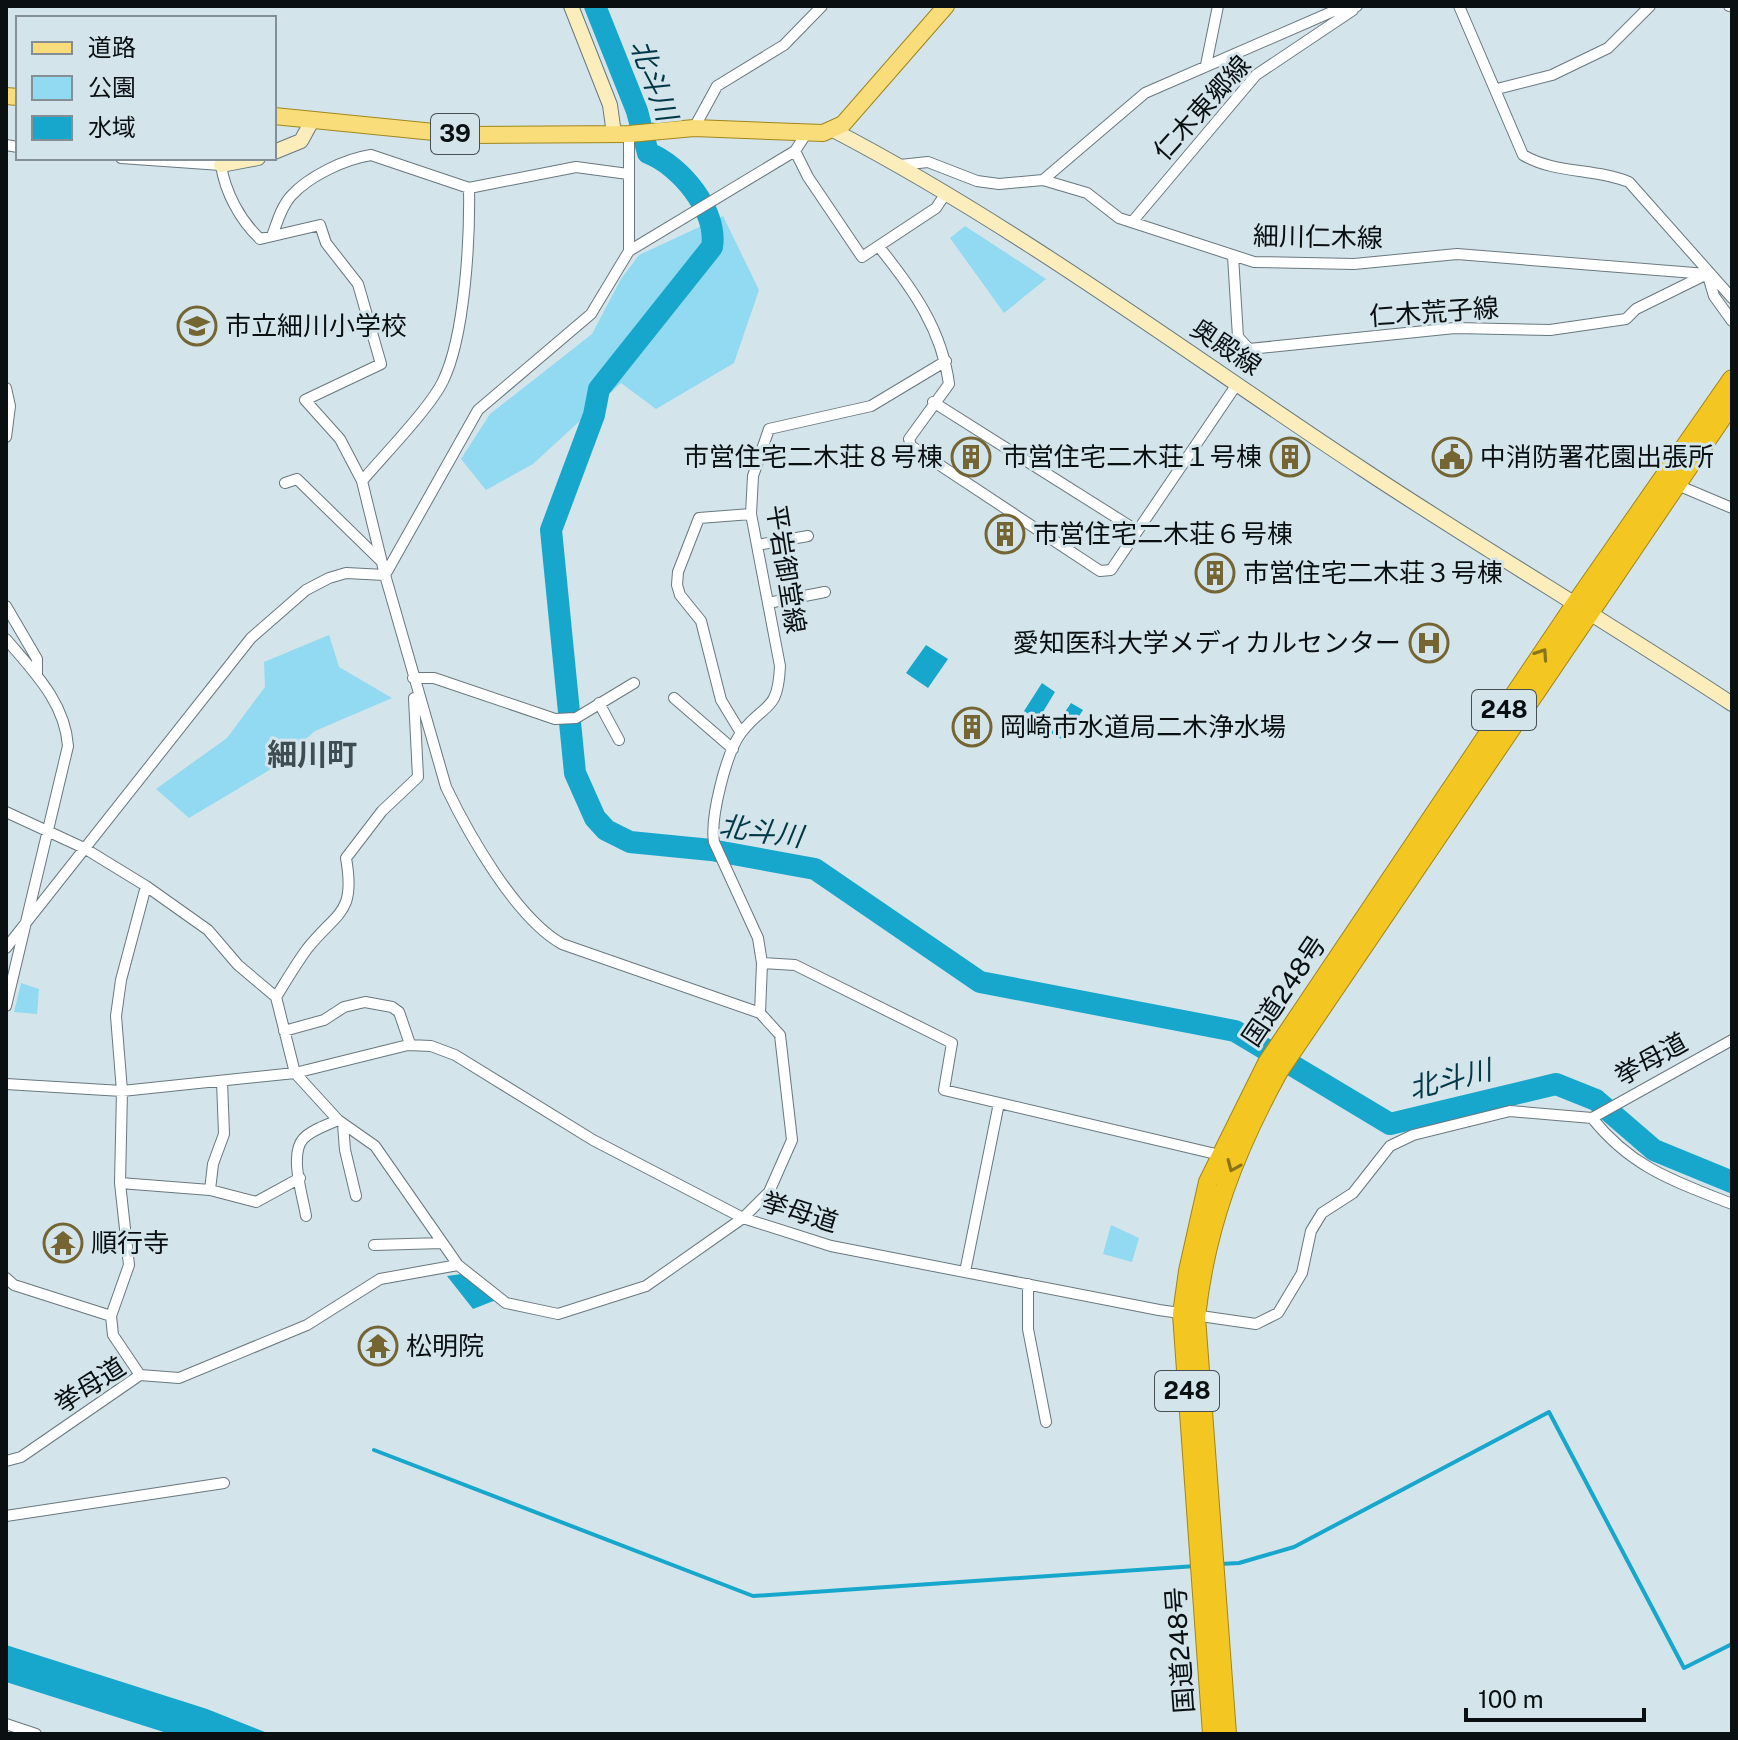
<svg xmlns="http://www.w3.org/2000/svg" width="1738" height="1740" font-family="'Public Sans','Noto Sans JP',sans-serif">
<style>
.green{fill:#92d9f2}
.water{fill:#17a7cd}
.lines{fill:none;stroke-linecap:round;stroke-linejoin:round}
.stream{stroke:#17a7cd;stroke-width:4}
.river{stroke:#17a7cd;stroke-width:22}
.street-casing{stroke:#69787e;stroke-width:12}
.secondary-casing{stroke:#69787e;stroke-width:16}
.primary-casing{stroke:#a1861b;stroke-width:18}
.highway-casing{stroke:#a1861b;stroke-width:20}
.street{stroke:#fff;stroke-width:10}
.secondary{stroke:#fbeebc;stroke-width:14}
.primary{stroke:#f8dd7a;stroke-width:16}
.highway{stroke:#f3c621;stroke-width:18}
.oneway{stroke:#8a741a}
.labels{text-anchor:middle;stroke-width:6;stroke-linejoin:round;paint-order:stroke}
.shield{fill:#d3e4eb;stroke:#464f52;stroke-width:2}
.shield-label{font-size:24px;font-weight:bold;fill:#0a0f11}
.street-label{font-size:26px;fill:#0a0f11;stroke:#d3e4eb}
.poi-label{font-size:26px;fill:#0a0f11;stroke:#d3e4eb;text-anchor:start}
.water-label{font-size:28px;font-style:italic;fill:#003848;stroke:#d3e4eb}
.quarter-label{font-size:30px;font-weight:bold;fill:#3f4d53;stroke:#d3e4eb}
</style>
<rect width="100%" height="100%" fill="#d3e4eb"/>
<!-- green -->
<path class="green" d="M 723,216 L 759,290 L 734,363 L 656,409 L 621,383 L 533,464 L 486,490 L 461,459 L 490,414 L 592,334 L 621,279 L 639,255 Z
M 965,226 L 1046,279 L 1004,313 L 950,238 Z
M 329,635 L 339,667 L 392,698 L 315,731 L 271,769 L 189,818 L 156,789 L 227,738 L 265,687 L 264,662 Z
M 21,983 L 39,989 L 37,1014 L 14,1012 Z
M 1111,1225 L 1139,1238 L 1132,1262 L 1103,1254 Z"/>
<!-- water -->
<path class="water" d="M 926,645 L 948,659 L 928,688 L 906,673 Z
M 1042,683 L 1055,692 L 1038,720 L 1024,711 Z
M 1071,703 L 1083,710 L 1063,740 L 1051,733 Z
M 462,1274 L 496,1300 L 473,1309 L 447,1276 Z
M 6,1645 L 207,1709 L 270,1734 L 170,1734 L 6,1682 Z"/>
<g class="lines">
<!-- stream -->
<path class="stream" d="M 374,1450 L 753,1596 L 1196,1566
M 1220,1564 L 1239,1563 L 1294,1547 L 1549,1412 L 1684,1668 L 1732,1644"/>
<!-- river -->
<path class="river" d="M 595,6 L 637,111 L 648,153 C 680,165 718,211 712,247 L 599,389 L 594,415 L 551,530 L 575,773 L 595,818 L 606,830 L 630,842 L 711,850 L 815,869 L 980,982 L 1235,1031 L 1390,1124 L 1556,1084 L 1596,1100 L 1654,1150 L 1732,1182"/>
<!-- street casing -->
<g class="street-casing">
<path id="street" d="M 1459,6 L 1523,155 C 1555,174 1595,168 1629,182 L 1732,298
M 1729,6 L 1732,6
M 1206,65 L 1218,6
M 1497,89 L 1552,75 L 1608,48 L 1650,6
M 694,128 L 717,86 L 784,45 L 822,6
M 6,145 L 18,147
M 795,151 L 808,177 L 862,257 L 936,208 L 944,196
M 900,165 L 928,162 L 977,181 L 999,184 L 1043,180 L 1087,193 L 1119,218 L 1254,262 L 1354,264 L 1457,254 L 1707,274
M 1043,180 L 1145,93 L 1336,10 L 1357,6
M 1132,222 L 1256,75 L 1353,10
M 272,236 C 277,223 281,207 291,196 C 309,176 345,159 371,155 L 469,188 L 576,167 L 628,174
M 879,247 C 913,289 942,330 949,384 L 909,439 L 911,446 L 1100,571 L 1111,570 L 1237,384
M 629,251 L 629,134
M 1233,256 L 1238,337 L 1249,349 L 1455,328 L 1550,330 L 1626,319 L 1636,309 L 1705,275
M 1708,276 L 1714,296 L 1732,321
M 6,388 L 10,406 L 6,437
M 933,402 L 1136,530
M 362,481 C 383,456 430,408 443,381 C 465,336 470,239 469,188
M 285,483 L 297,479 L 381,561
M 1675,484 L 1732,508
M 757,545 L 808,536
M 768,603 L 825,592
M 6,606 L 37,659 L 37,675
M 6,639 C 33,671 65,702 68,746 L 6,1006
M 413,678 L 434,678 L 555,719 L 576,718 L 634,683
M 674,698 L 733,749
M 599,703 L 619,740
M 741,733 L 721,700 L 701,621 L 680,595 L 677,585 L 678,572 L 699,518 L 751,514
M 6,812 L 84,848 L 146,886 L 208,930 L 238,965 L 276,997 L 295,1073 L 338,1120 L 375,1146 L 458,1265 L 506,1303 L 558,1314 L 646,1286 L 743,1218 L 769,1192 L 792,1140 L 780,1035 L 760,1013 L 562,944 C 516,918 469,835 446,787 L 385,575 L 478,410 L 591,314 L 629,251 L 795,151 L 808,131
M 6,948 L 251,638 L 306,590 L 329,578 L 346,573 L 385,575 L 362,481 L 340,439 L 305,400 L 381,364 L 358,284 L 326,243 L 320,225 L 260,239 C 240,220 225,192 221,165 L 121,158
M 762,963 L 795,965 L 952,1043 L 944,1090 L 1220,1155
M 276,997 C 286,981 296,964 307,949 C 337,911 356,915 346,858 L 382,811 L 418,777 L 414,698
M 760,1013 L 762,963 L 758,938 L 714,842 C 710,818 726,753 741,733 C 764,702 778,714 780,666 L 751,514 L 753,476 L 769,429 L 871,406 L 946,361
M 284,1031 L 324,1020 L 344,1007 L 365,1002 L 392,1007 L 399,1012 L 410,1044
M 6,1084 L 122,1091 L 295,1073 L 408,1045 L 431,1046 L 455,1055 L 593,1140 L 743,1218 L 831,1246 L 1159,1310 L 1256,1324 L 1278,1313 L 1302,1273 L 1311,1231 L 1322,1213 L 1353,1193 L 1390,1146 L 1413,1135 L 1510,1111 L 1592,1118
M 1592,1118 C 1632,1168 1674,1181 1732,1204
M 1592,1118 L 1732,1040
M 343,1124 L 345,1150 L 356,1196
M 120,1183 L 210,1190 L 256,1202 L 300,1178
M 210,1190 L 213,1164 L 224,1134 L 222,1081
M 306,1216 C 303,1197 289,1155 303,1139 C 311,1130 327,1125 338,1120
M 374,1245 L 442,1243
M 965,1272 L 999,1103
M 6,1278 L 14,1285 L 111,1316
M 1028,1284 L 1028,1329 L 1046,1422
M 140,1375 L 113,1335 L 111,1316 L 129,1265 L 120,1183 L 122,1091 L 116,1016 L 121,980 L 146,886
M 6,1461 L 21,1457 L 140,1375 L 179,1378 L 307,1325 L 380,1279 L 458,1265
M 6,1516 L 224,1483
M 6,1724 L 36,1734"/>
</g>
<!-- secondary casing -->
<g class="secondary-casing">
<path id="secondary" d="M 571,6 L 610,105 L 614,134
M 833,130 C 1019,227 1189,355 1364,470 C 1485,550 1611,624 1732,704
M 274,152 L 301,141 L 313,119
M 221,165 L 258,158"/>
</g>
<!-- primary casing -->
<g class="primary-casing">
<path id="primary" d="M 6,96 L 18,97
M 274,116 L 464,135 L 629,134 L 694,128 L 823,133 L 843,124 L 946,6"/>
</g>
<!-- highway casing -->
<g class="highway-casing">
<path id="highway" d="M 1212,1734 L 1182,1314 L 1188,1271 L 1208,1182 L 1267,1063 L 1576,603 L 1732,379
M 1227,1734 L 1196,1317 C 1206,1225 1235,1151 1279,1071 L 1732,403"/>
</g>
<!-- street -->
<use href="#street" class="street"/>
<!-- secondary -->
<use href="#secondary" class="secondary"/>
<!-- primary -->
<use href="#primary" class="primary"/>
<!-- highway -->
<use href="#highway" class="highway"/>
</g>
<!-- one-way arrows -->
<defs><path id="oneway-chevron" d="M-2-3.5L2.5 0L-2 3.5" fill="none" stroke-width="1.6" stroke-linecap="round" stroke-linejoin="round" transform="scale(2)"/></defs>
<g class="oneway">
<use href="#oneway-chevron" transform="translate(1542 654) rotate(-56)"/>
<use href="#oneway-chevron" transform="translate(1233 1166) rotate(113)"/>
</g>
<!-- icons -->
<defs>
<g id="school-ring" transform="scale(2)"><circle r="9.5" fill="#d3e4eb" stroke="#756532" stroke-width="1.5"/><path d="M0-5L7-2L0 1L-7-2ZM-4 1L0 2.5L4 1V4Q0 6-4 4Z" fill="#756532"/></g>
<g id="building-ring" transform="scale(2)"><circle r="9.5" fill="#d3e4eb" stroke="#756532" stroke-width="1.5"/><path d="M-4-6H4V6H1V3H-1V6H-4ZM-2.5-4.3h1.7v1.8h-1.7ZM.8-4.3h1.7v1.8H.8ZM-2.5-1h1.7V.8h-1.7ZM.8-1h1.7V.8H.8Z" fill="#756532"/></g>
<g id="civic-ring" transform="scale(2)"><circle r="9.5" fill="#d3e4eb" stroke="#756532" stroke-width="1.5"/><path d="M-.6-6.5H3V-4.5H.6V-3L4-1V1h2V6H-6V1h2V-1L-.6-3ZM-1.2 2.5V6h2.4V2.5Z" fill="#756532"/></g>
<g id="hospital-ring" transform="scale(2)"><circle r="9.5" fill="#d3e4eb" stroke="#756532" stroke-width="1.5"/><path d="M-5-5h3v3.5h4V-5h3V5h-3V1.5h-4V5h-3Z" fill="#756532"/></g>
<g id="temple-ring" transform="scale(2)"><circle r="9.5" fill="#d3e4eb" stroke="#756532" stroke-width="1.5"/><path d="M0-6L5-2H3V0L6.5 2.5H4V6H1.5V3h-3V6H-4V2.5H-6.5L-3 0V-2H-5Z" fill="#756532"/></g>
</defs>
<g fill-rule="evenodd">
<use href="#school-ring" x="197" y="326"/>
<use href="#building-ring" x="971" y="457"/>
<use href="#building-ring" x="1290" y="457"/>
<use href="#civic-ring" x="1452" y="457"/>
<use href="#building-ring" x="1005" y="534"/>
<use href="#building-ring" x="1215" y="573"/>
<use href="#hospital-ring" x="1429" y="643"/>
<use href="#building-ring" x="972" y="727"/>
<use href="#temple-ring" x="63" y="1243"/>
<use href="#temple-ring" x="378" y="1346"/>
</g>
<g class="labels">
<!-- shield labels -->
<g class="shield">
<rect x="431" y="114" width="48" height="40" rx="6"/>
<rect x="1472" y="690" width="64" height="40" rx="6"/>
<rect x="1155" y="1371" width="64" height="40" rx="6"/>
</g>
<g class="shield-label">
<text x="455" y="142">39</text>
<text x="1504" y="718">248</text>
<text x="1187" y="1399">248</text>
</g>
<!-- street labels -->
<g class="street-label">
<text transform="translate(1202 108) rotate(-48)" y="9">仁木東郷線</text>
<text transform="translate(1318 237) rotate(1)" y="9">細川仁木線</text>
<text transform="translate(1434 312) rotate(-4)" y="9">仁木荒子線</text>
<text transform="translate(1226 347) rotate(34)" y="9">奥殿線</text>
<text transform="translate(786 569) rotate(81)" y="9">平岩御堂線</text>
<text transform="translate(1284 991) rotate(-56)" y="9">国道248号</text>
<text transform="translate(1651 1059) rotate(-29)" y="9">挙母道</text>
<text transform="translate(800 1212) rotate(17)" y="9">挙母道</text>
<text transform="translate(90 1385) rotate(-33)" y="9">挙母道</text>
<text transform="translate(1180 1650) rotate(-94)" y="9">国道248号</text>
</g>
<!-- poi labels -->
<g class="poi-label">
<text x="225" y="335">市立細川小学校</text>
<text x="943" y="466" text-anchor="end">市営住宅二木荘８号棟</text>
<text x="1262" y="466" text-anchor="end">市営住宅二木荘１号棟</text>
<text x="1480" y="466">中消防署花園出張所</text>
<text x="1033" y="543">市営住宅二木荘６号棟</text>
<text x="1243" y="582">市営住宅二木荘３号棟</text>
<text x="1401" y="652" text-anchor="end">愛知医科大学メディカルセンター</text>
<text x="1000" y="736">岡崎市水道局二木浄水場</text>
<text x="91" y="1252">順行寺</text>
<text x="406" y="1355">松明院</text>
</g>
<!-- water labels -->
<g class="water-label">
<text transform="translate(654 80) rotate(70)" y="10">北斗川</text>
<text transform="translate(761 831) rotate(8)" y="10">北斗川</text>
<text transform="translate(1450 1079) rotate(-14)" y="10">北斗川</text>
</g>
<!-- quarter labels -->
<g class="quarter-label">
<text x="312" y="765">細川町</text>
</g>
</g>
<!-- border -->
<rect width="1738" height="1740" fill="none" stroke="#0a0f11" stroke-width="16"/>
<!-- legend -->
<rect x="16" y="16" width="260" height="144" fill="#d3e4eb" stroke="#838f94" stroke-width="2"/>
<rect x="32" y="42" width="40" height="12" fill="#f8dd7a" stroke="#838f94" stroke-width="2"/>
<text x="88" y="56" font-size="24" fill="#0a0f11">道路</text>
<rect x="32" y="76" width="40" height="24" fill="#92d9f2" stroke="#838f94" stroke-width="2"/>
<text x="88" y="96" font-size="24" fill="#0a0f11">公園</text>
<rect x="32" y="116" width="40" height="24" fill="#17a7cd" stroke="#838f94" stroke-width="2"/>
<text x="88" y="136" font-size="24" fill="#0a0f11">水域</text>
<!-- scale -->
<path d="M1466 1708v12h178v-12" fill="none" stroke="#0a0f11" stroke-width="4"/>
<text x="1478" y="1708" font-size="24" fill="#0a0f11" stroke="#d3e4eb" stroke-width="6" paint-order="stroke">100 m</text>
</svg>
